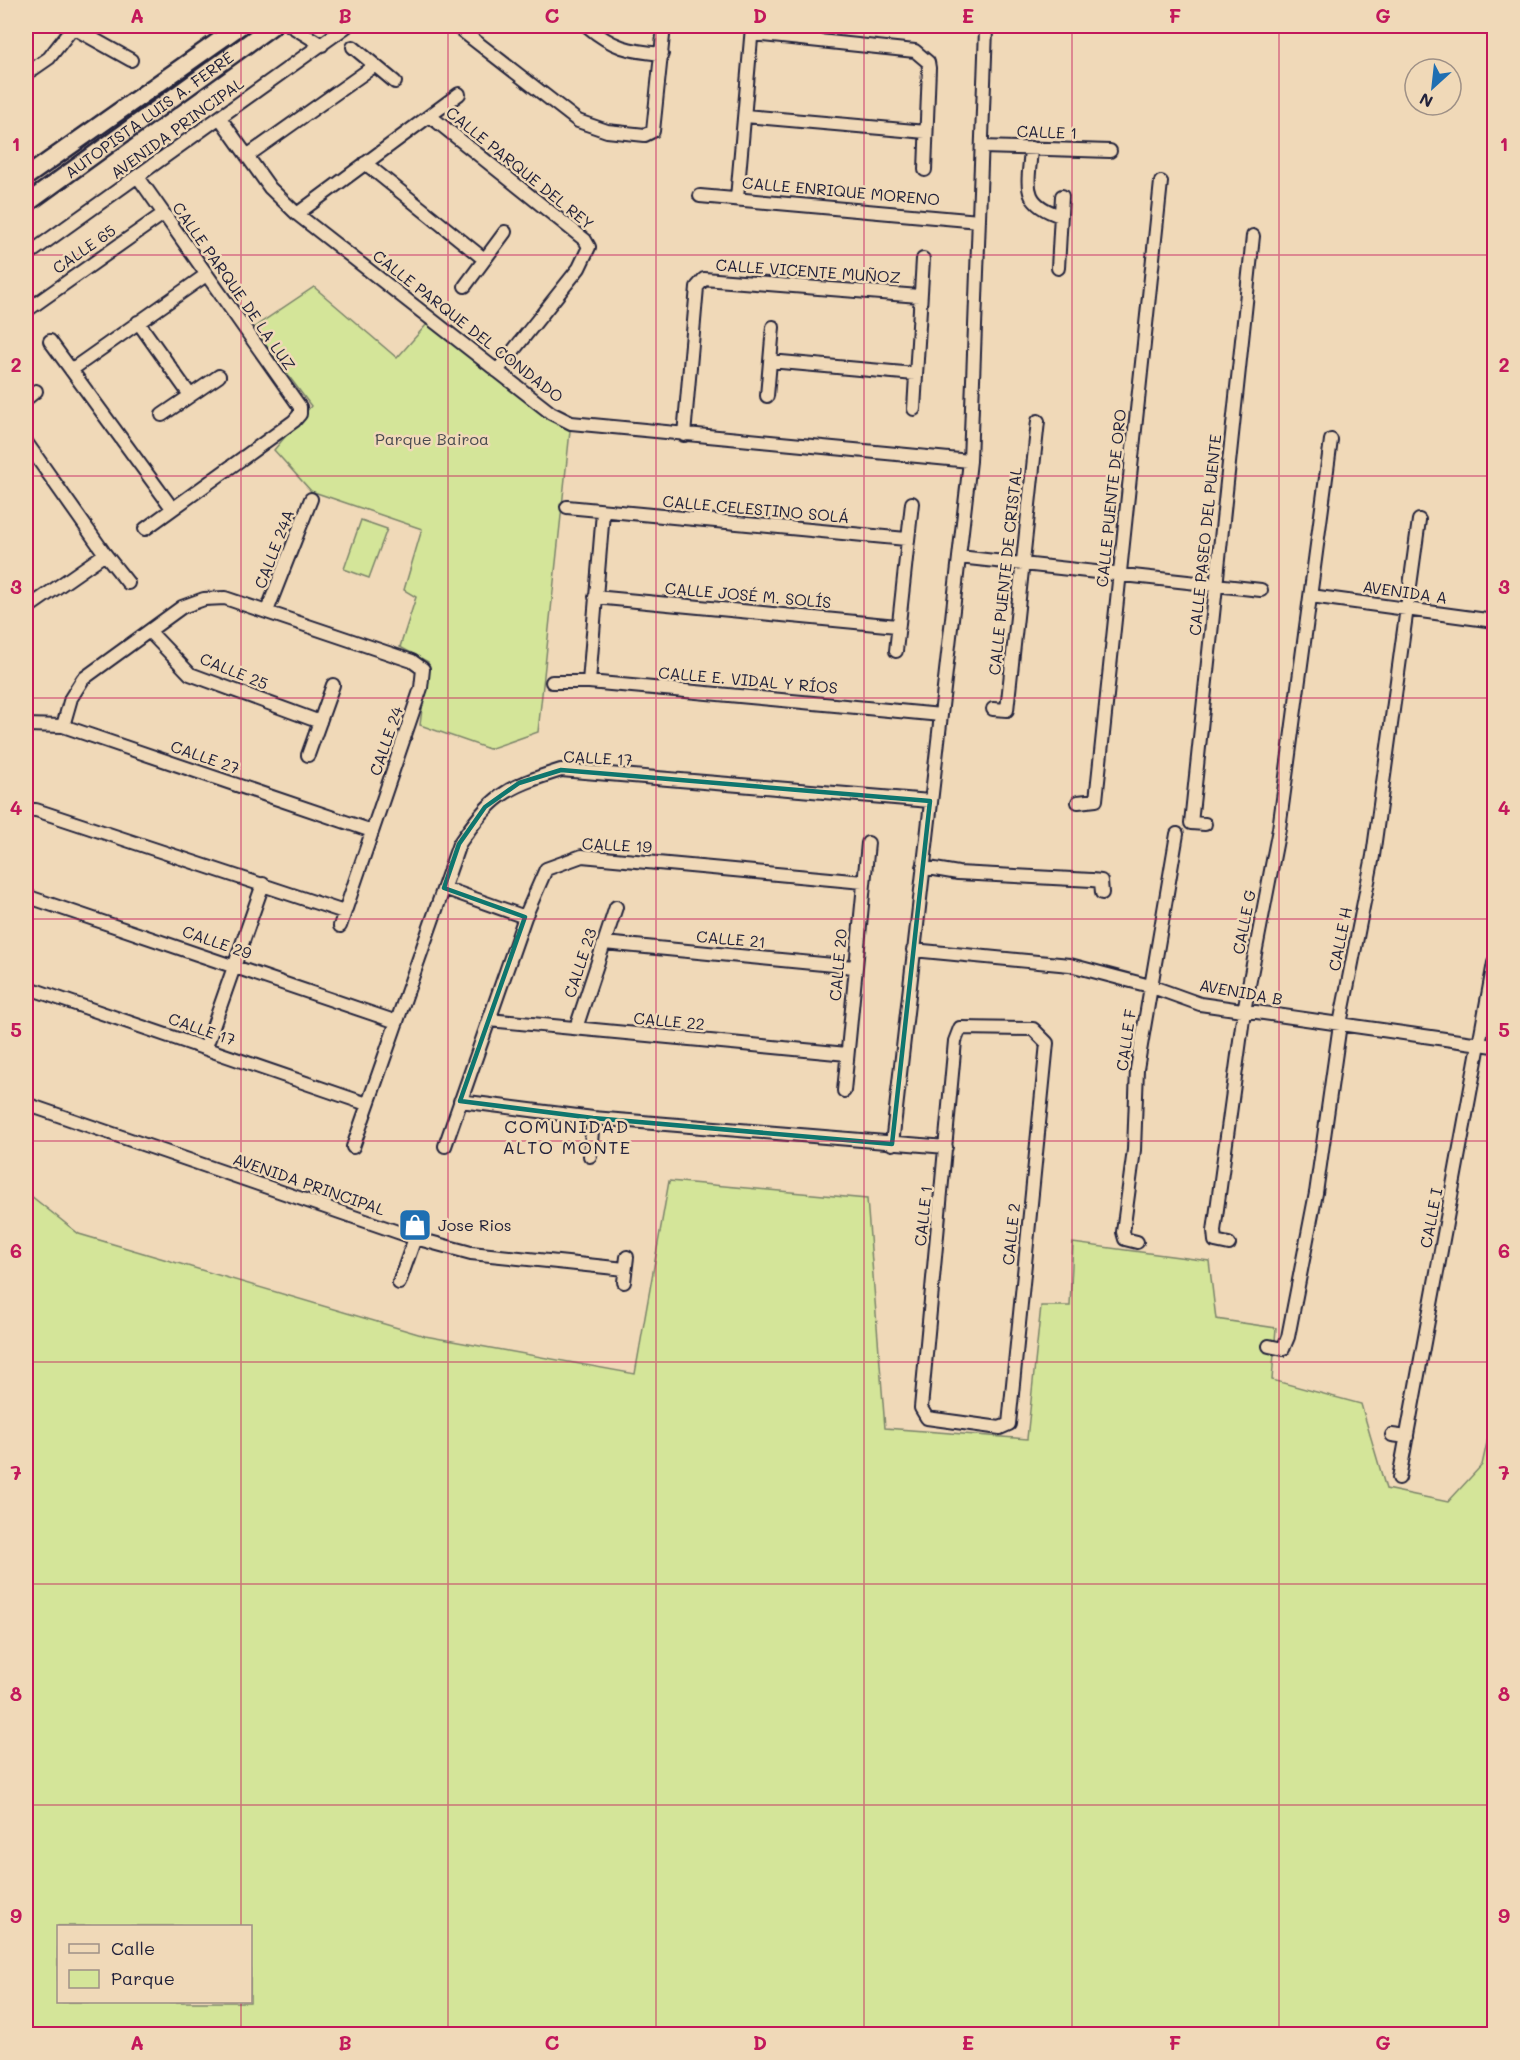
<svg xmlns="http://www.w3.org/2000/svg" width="1520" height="2060" font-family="Mali,sans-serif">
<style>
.green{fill:#d4e599;stroke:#7b846a;stroke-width:1.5;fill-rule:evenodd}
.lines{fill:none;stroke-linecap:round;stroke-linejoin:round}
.minor-casing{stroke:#22223b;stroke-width:16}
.highway-casing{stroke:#22223b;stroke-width:21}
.minor{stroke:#f0d9b8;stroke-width:12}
.highway{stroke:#f0d9b8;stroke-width:16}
.marked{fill:none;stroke:#0f766e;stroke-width:4.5;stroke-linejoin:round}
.grid{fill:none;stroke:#c2185b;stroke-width:1.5;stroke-opacity:0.55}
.labels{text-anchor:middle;stroke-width:5;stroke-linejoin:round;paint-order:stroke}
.street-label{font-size:16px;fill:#22223b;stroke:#f0d9b8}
.park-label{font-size:16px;fill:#46494e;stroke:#f0d9b8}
.poi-label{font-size:16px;fill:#22223b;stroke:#f0d9b8;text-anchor:start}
.neighbourhood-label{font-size:18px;letter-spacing:1.5px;fill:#22223b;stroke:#f0d9b8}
.neatline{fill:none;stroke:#c2185b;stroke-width:2}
.grid-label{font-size:20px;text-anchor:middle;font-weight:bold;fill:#c2185b}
</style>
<rect width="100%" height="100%" fill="#f0d9b8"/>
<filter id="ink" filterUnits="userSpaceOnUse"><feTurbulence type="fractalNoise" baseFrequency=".0167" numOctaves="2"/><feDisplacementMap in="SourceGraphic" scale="12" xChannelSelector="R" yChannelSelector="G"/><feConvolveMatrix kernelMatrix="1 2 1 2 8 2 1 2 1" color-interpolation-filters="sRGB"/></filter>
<g filter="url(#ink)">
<!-- green -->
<path class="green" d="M 314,287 L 397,358 L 427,324 L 570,431 L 538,732 L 489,749 L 420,725 L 428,662 L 400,647 L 416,597 L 404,590 L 422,529 L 311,491 L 274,450 L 311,406 L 253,328 Z
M 361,520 L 387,529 L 369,578 L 344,569 Z
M 669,1181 L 867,1199 L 885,1428 L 1027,1439 L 1041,1306 L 1070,1306 L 1073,1243 L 1209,1261 L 1216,1319 L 1276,1328 L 1272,1380 L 1361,1404 L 1386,1489 L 1448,1502 L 1482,1465 L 1494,1411 L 1494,2034 L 26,2034 L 26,1192 L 79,1234 L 425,1336 L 635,1374 ZM 58,1926 L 250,1926 L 250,2002 L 58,2002 Z"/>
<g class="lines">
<!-- minor casing -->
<g class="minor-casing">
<path id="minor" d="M 70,26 L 131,60
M 291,26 L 322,45
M 456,26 L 578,121 L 607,131 L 645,135 L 653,131 L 664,26
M 587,26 C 613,48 629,51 662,54
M 752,34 L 915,51 L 928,62 L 929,68 L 925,170
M 353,47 L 395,82
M 26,74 L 49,58 L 74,26
M 430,116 L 585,240 L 589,247 L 579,268 L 497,371
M 745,116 L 926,132
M 220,118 L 270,188 L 297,214 L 551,413 L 571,423 L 970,461
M 982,147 L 1110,151
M 1031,148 C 1029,184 1019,203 1061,216
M 247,156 L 374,66
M 365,163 L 484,259
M 138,177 L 300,407 L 300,414 L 294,421 L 145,529
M 700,196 L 979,221
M 737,198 L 752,27
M 297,214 L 459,94
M 26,256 L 347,26
M 1058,268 L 1062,196
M 465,286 L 505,232
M 26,311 L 163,214
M 138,322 L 190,395
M 50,341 L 172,508
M 770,361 L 915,374
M 71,370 L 206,275
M 767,396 L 773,327
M 26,399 L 36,391
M 914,409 L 923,259
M 162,415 L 219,376
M 684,435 L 697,287 L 704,279 L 919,296
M 26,442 L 105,554 L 128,583
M 567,507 L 906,539
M 959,557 L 1261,590
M 1311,596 L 1494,621
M 595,597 L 897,626
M 26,609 L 105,554
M 267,611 L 311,499
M 149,631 L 190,674 L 320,722
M 896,651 L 912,503
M 552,682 L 589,682 L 941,715
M 589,682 L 603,512
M 993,709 L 1007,710 L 1038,421
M 26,725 L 63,726 L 372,831
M 63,726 L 71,698 L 83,679 L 182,607 L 204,599 L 225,598 L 412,661 L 423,669 L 421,688 L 340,926
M 308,755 L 333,685
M 1078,802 L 1096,800 L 1161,182
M 26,810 L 36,810 L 344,912
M 1205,824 L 1191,823 L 1253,236
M 923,867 L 958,873 L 1092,880 L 1101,881 L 1102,893
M 444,888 L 525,917
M 26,896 L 397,1022
M 604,943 L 854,967
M 913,950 L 1070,965 L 1150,986 L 1200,1004 L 1494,1046
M 26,987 L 367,1104
M 489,1020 L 847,1054
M 576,1028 L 616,907
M 960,1028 L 1033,1029 L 1047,1043 L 1009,1424 L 1000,1428 L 927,1418 L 921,1408 L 955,1041 Z
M 206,1047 L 263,884
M 844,1091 L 868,843
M 460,1101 L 593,1118 L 946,1147
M 26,1104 L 415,1238 L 471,1253 L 625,1269
M 892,1144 L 970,461 L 986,29 L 984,26
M 445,1146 L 525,917 L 546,869 L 582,856 L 863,882
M 353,1147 L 459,844 C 493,795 504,788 561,770 L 930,801
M 590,1156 L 593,1118
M 1137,1242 L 1125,1239 L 1123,1232 L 1134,1150 L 1137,1069 L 1177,834
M 1229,1244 L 1215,1241 L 1214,1231 L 1244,1011 L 1279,829 L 1331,440
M 624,1282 L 627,1257
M 399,1283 L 415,1238
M 1269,1346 L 1283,1349 L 1288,1337 L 1316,1193 L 1340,1024 L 1373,856 L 1419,520
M 1392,1435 L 1407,1437
M 1399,1478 L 1494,963"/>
</g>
<!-- highway casing -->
<g class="highway-casing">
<g id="highway">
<path d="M 26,177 L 240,26"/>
<path id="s1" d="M 26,204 L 272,26"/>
</g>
</g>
<!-- minor -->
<use href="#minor" class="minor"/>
<!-- highway -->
<use href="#highway" class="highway"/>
</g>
</g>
<!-- marked area -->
<path class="marked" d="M 561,770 L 930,801 L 892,1144 L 593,1118 L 460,1101 L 525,917 L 444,888 L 459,844 L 485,807 L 519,783 Z"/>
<!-- grid -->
<path class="grid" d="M 241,26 L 241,1926M 448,26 L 448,2034M 656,26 L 656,2034M 864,26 L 864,2034M 1072,26 L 1072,2034M 1279,26 L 1279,2034M 26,255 L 1494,255M 26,476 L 1494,476M 26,698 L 1494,698M 26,919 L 1494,919M 26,1141 L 1494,1141M 26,1362 L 1494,1362M 26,1584 L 1494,1584M 26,1805 L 1494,1805M 241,2002 L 241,2034"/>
<!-- icons -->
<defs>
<g id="shop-square" transform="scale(1.725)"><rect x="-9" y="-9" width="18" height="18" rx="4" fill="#1f6fb2" stroke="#f0d9b8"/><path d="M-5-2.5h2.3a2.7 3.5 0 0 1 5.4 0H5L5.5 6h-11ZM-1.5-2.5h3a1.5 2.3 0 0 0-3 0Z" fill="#fff"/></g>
</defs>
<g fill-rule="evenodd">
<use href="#shop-square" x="415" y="1225"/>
</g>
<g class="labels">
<!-- street labels -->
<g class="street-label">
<text dy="6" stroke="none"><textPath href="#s1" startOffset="152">AUTOPISTA LUIS A. FERRÉ</textPath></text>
<text transform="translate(177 128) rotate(-36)" y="6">AVENIDA PRINCIPAL</text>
<text transform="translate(1047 132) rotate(2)" y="6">CALLE 1</text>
<text transform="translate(520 168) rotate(39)" y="6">CALLE PARQUE DEL REY</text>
<text transform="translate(841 191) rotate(5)" y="6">CALLE ENRIQUE MORENO</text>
<text transform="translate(84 249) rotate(-35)" y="6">CALLE 65</text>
<text transform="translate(808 271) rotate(4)" y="6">CALLE VICENTE MUÑOZ</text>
<text transform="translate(234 286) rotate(55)" y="6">CALLE PARQUE DE LA LUZ</text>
<text transform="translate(468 326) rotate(38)" y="6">CALLE PARQUE DEL CONDADO</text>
<text transform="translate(1111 498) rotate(-84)" y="6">CALLE PUENTE DE ORO</text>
<text transform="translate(756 509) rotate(5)" y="6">CALLE CELESTINO SOLÁ</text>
<text transform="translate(1205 535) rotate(-84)" y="6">CALLE PASEO DEL PUENTE</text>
<text transform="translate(274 549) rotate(-69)" y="6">CALLE 24A</text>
<text transform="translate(1005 571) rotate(-84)" y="6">CALLE PUENTE DE CRISTAL</text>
<text transform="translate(1405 592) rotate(8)" y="6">AVENIDA A</text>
<text transform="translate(748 595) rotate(5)" y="6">CALLE JOSÉ M. SOLÍS</text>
<text transform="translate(234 671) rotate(22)" y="6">CALLE 25</text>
<text transform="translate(748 680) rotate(5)" y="6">CALLE E. VIDAL Y RÍOS</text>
<text transform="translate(386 741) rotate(-71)" y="6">CALLE 24</text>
<text transform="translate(205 757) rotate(19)" y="6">CALLE 27</text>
<text transform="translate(598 758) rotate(3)" y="6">CALLE 17</text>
<text transform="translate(617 845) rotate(3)" y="6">CALLE 19</text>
<text transform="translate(1244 922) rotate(-79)" y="6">CALLE G</text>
<text transform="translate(731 939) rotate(5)" y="6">CALLE 21</text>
<text transform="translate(1340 939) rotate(-79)" y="6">CALLE H</text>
<text transform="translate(217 942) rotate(19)" y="6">CALLE 29</text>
<text transform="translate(580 963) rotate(-72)" y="6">CALLE 23</text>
<text transform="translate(838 965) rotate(-85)" y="6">CALLE 20</text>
<text transform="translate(1241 992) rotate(10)" y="6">AVENIDA B</text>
<text transform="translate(669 1021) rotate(5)" y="6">CALLE 22</text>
<text transform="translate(202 1029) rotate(19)" y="6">CALLE 17</text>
<text transform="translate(1126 1040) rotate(-82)" y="6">CALLE F</text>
<text transform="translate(309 1184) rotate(19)" y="6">AVENIDA PRINCIPAL</text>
<text transform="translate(923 1216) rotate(-84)" y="6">CALLE 1</text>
<text transform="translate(1431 1218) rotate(-79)" y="6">CALLE I</text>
<text transform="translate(1011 1234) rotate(-84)" y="6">CALLE 2</text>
</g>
<!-- park labels -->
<g class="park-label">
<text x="432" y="445">Parque Bairoa</text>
</g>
<!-- poi labels -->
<g class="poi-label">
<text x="438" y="1231">Jose Rios</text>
</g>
<!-- neighbourhood labels -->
<g class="neighbourhood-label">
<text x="567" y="1133">COMUNIDAD<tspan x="567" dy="21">ALTO MONTE</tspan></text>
</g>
</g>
<!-- margin -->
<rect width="1520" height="2060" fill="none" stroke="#f0d9b8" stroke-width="66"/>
<!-- legend -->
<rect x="57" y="1925" width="195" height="78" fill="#f0d9b8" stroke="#9e9086" stroke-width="1.5"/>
<rect x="69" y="1944" width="30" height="9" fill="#f0d9b8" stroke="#9e9086" stroke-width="1.5"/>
<text x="111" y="1955" font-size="18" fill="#22223b">Calle</text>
<rect x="69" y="1970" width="30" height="18" fill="#d4e599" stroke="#9e9086" stroke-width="1.5"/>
<text x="111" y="1985" font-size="18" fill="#22223b">Parque</text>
<!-- north arrow -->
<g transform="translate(1433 87) rotate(207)"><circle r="28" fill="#f0d9b8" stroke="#9e9086" stroke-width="1.5"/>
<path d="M0-4.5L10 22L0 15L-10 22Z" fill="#1f6fb2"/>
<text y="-9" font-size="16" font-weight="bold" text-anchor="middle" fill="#22223b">N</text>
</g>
<rect x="33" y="33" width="1454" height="1994" class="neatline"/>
<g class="grid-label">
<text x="137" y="23">A</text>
<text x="345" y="23">B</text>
<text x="552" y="23">C</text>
<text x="760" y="23">D</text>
<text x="968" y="23">E</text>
<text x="1175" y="23">F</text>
<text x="1383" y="23">G</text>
<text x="16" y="151">1</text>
<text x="1504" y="151">1</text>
<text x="16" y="372">2</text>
<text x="1504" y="372">2</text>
<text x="16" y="594">3</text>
<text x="1504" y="594">3</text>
<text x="16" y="815">4</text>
<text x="1504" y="815">4</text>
<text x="16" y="1037">5</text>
<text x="1504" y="1037">5</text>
<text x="16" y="1258">6</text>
<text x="1504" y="1258">6</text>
<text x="16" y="1480">7</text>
<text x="1504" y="1480">7</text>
<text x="16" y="1701">8</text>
<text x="1504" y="1701">8</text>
<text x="16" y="1923">9</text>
<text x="1504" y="1923">9</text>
<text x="137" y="2050">A</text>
<text x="345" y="2050">B</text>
<text x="552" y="2050">C</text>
<text x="760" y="2050">D</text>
<text x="968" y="2050">E</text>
<text x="1175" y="2050">F</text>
<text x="1383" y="2050">G</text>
</g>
</svg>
